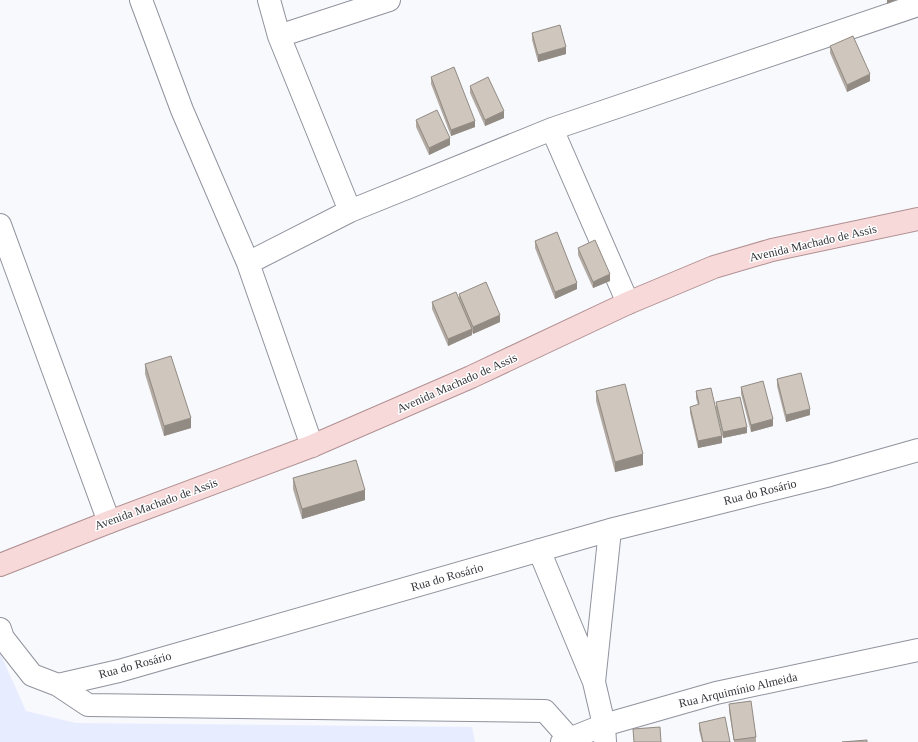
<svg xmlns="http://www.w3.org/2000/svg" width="918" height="742" font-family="Georgia,serif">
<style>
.built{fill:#e8ecff}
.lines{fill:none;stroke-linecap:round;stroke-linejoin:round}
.minor-casing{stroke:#90929d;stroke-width:24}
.primary-casing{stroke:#b19092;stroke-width:24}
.minor{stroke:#fff;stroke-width:22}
.primary{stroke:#f8d9da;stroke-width:22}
.wall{fill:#b2aaa3}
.shaded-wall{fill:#918b84}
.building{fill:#cfc6bd;stroke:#918b84}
.labels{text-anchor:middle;stroke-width:3;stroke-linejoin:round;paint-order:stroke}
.street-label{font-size:12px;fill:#35363a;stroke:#fff}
</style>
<rect width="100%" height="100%" fill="#f8f9fd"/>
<!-- built -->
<path class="built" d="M 0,653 L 26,711 L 76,723 L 472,727 L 475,742 L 0,742 Z"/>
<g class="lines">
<!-- minor casing -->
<g class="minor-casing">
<path id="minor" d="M 141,0 L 182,110 L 248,263 L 312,446
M 269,0 L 279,36 L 350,211
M 279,36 L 389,0
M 552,129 L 628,303
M 0,225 L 109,522
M 248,263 L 350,211 L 552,129 L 918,5
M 539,550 L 594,682 L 610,530
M 0,629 L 3,638 L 32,675 L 58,685 L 119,671 L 610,530 L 830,475 L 918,450
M 594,682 L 604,725 L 605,742
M 58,685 L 88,705 L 545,711 L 570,739
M 562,742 L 604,725 L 716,693 L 918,650"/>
</g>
<!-- primary casing -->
<g class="primary-casing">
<path id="primary" d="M 0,565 L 109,522 L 312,446 L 471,377 L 628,303 L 714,267 L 772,250 L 918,219"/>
</g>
<!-- minor -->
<use href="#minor" class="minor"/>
<!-- primary -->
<use href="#primary" class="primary"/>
</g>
<!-- wall -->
<path class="wall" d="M 532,33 L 566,54 L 538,62 L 532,40 Z
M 830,46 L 870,81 L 847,92 L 830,53 Z
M 431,77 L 475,127 L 451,136 L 431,84 Z
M 470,86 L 504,118 L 485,126 L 470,93 Z
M 416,120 L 450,145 L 429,155 L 416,127 Z
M 535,241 L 577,289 L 555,299 L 535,248 Z
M 578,248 L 610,281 L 593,288 L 578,255 Z
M 459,294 L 500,322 L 473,334 L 472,332 L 472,335 L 448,346 L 432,309 L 432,302 L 459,298 Z
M 145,364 L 191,428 L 164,436 L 145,374 Z
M 777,379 L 810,415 L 786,422 L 777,386 Z
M 741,387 L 773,426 L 751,432 L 741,394 Z
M 596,391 L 643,465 L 615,472 L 596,401 Z
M 696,391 L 722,443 L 698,448 L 690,413 L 690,407 L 698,405 L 696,398 Z
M 716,402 L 747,433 L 723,438 L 716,409 Z
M 293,478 L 365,500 L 302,519 L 293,489 Z
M 729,704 L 756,737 L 756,742 L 734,742 L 729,711 Z
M 699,723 L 730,742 L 702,742 L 699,730 Z"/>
<!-- shaded-wall -->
<path class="shaded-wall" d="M 887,0 L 896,0 L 887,4 Z
M 566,47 L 566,54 L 538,62 L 538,55 Z
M 870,74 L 870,81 L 847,92 L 847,85 Z
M 504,111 L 504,118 L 485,126 L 485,120 Z
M 475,121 L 475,127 L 451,136 L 451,130 Z
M 450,138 L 450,145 L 429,155 L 429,148 Z
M 610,274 L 610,281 L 593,288 L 593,282 Z
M 577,283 L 577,289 L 555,299 L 555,292 Z
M 500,315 L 500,322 L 473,334 L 473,327 Z
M 472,329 L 472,335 L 448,346 L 448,339 Z
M 810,409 L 810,415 L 786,422 L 786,415 Z
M 191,418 L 191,428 L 164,436 L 164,426 Z
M 773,419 L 773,426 L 751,432 L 751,425 Z
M 747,427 L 747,433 L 723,438 L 723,432 Z
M 722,436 L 722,443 L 698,448 L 698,441 Z
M 643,454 L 643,465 L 615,472 L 615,462 Z
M 365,490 L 365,500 L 302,519 L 302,509 Z"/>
<!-- building -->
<path class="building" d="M 560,25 L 566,47 L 538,55 L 532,33 Z
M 853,36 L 870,74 L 847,85 L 830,46 Z
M 454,67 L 475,121 L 451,130 L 431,77 Z
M 488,77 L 504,111 L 485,120 L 470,86 Z
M 437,110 L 450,138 L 429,148 L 416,120 Z
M 557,232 L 577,283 L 555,292 L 535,241 Z
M 595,240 L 610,274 L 593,282 L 578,248 Z
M 486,282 L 500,315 L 473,327 L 459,294 Z
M 456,292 L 472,329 L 448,339 L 432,302 Z
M 171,356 L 191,418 L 164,426 L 145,364 Z
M 801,373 L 810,409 L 786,415 L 777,379 Z
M 763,381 L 773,419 L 751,425 L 741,387 Z
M 625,384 L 643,454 L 615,462 L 596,391 Z
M 711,388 L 722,436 L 698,441 L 690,407 L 699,404 L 696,391 Z
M 740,397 L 747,427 L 723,432 L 716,402 Z
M 356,460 L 365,490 L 302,509 L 293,478 Z
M 751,701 L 756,737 L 734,740 L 729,704 Z
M 725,717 L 730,742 L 703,742 L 699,723 Z
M 660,727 L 661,742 L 634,742 L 633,729 Z
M 867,740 L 867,742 L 842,742 Z"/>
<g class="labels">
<!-- street labels -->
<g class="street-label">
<text transform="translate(813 243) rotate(-13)" y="4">Avenida Machado de Assis</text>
<text transform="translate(457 383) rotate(-24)" y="4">Avenida Machado de Assis</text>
<text transform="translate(760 492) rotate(-14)" y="4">Rua do Rosário</text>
<text transform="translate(156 504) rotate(-20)" y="4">Avenida Machado de Assis</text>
<text transform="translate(447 577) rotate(-16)" y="4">Rua do Rosário</text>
<text transform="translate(135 665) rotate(-15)" y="4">Rua do Rosário</text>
<text transform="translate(738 690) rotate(-13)" y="4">Rua Arquimínio Almeida</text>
</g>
</g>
</svg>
